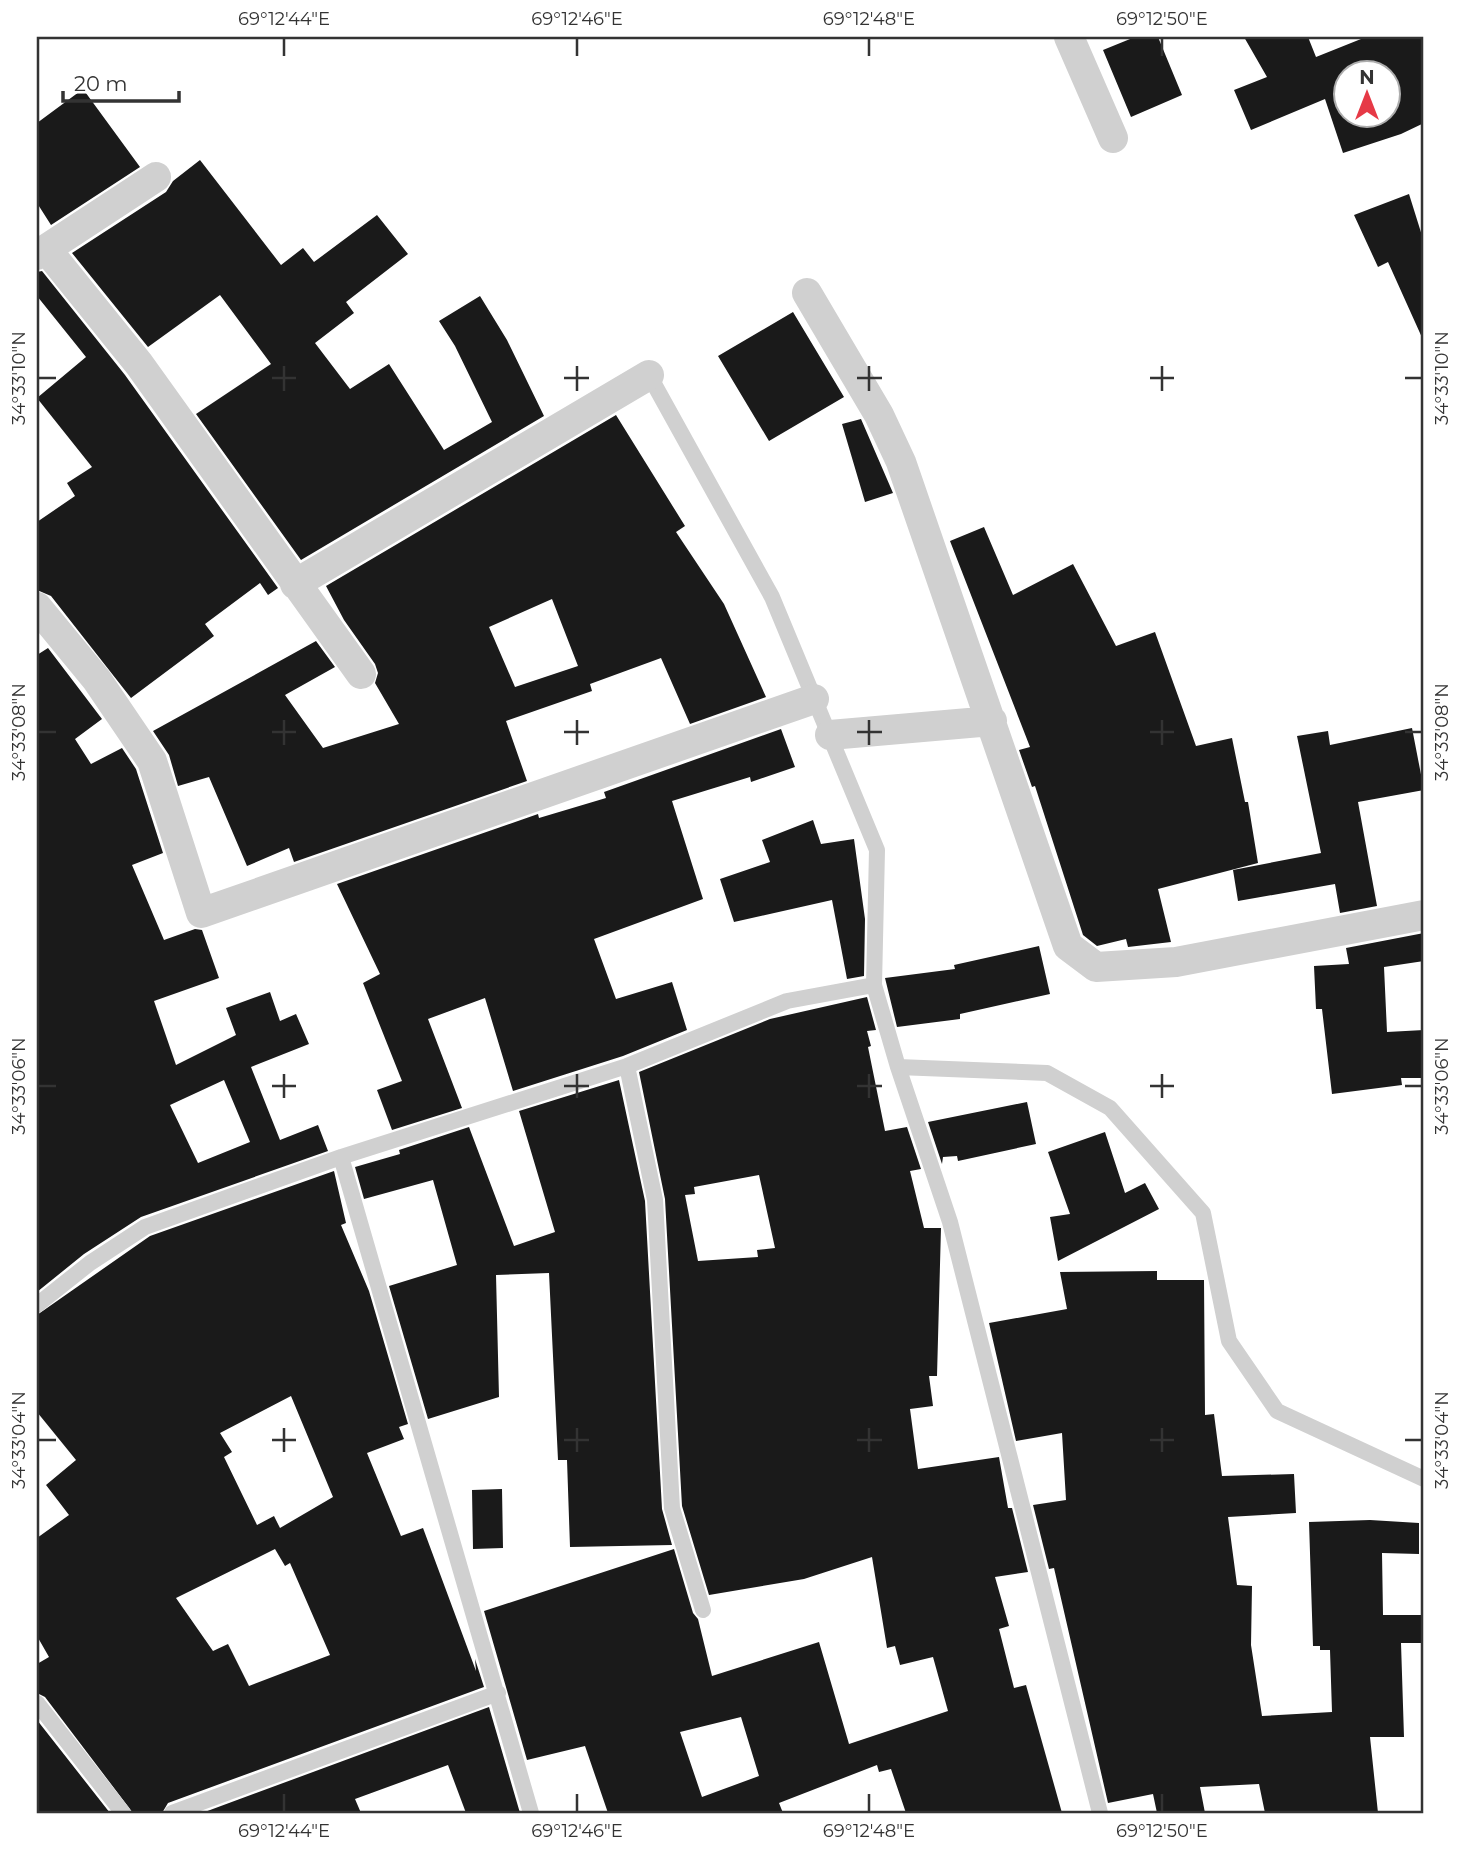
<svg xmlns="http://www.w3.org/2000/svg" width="1461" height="1850" font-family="Montserrat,sans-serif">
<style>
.building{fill:#1a1a1a;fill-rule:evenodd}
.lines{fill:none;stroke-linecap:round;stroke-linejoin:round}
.service{stroke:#d0d0d0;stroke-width:16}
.minor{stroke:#d0d0d0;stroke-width:30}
.ticks{fill:none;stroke:#333;stroke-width:2.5}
.neatline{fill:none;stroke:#333;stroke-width:2.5}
.ticks-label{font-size:18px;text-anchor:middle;fill:#333}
</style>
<rect width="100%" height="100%" fill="#fff"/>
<!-- building -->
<path class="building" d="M 1135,37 L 1158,37 L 1182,95 L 1131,117 L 1103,50 Z
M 1244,37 L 1308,37 L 1316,57 L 1366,37 L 1424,37 L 1424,123 L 1401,134 L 1343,153 L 1325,99 L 1251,130 L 1234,90 L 1267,77 ZM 1346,74 L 1388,74 L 1388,116 L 1346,116 Z
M 83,89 L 140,167 L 51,225 L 37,203 L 37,123 Z
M 200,160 L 281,265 L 303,248 L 314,262 L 377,215 L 408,254 L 346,302 L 354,313 L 315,343 L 350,389 L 389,364 L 444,450 L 492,422 L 455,346 L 439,321 L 480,296 L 507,340 L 544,416 L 301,560 L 196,414 L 271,364 L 220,295 L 148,347 L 72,253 L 166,192 L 173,181 Z
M 1409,194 L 1424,242 L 1424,342 L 1388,262 L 1378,267 L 1354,215 Z
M 42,271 L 125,375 L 278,588 L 268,595 L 260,583 L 205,624 L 214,636 L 131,698 L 51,596 L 37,590 L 37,522 L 75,496 L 67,483 L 92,467 L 37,398 L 86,357 L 37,296 L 37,272 Z
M 793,312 L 844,397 L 769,441 L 718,356 Z
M 616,415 L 685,526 L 676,532 L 724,604 L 766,697 L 690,724 L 661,658 L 590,684 L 592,691 L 506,721 L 527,781 L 294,862 L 289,848 L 247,866 L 209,777 L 178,786 L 169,755 L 153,731 L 316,641 L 335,667 L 285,695 L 323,748 L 399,724 L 375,683 L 378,673 L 375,664 L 344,620 L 326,586 ZM 552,599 L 578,666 L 515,687 L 489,627 Z
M 861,419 L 893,493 L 865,502 L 842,424 Z
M 984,527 L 1013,595 L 1073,564 L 1116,646 L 1155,632 L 1196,746 L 1232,738 L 1245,802 L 1248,802 L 1258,863 L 1158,889 L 1171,942 L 1128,947 L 1126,939 L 1097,946 L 1083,935 L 1035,786 L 1032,787 L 1019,750 L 1030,747 L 950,541 Z
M 48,648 L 102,719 L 75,739 L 91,764 L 122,748 L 136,769 L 163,853 L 132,865 L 164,940 L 195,929 L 202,930 L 219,978 L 154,1001 L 176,1065 L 236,1035 L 226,1008 L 270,992 L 280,1021 L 296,1014 L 309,1044 L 251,1067 L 280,1140 L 318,1125 L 328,1151 L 141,1217 L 84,1254 L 37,1292 L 37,655 ZM 224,1080 L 250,1142 L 198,1163 L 170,1105 Z
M 1412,728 L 1424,790 L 1358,802 L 1377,906 L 1340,913 L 1335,884 L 1238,901 L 1233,870 L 1321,853 L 1297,736 L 1328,731 L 1330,745 Z
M 781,729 L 795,767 L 751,782 L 750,777 L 672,801 L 703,899 L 594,939 L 616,999 L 672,982 L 687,1030 L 623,1056 L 513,1091 L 485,998 L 428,1019 L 462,1108 L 392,1130 L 377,1090 L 402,1081 L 363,983 L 380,974 L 337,884 L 538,814 L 539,818 L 606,798 L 604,792 Z
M 813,820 L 821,844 L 854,839 L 865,919 L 864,976 L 847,979 L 832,900 L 734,922 L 720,879 L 770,862 L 762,840 Z
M 1424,933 L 1424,961 L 1384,967 L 1387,1032 L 1424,1030 L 1424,1078 L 1401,1078 L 1402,1085 L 1332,1094 L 1322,1009 L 1316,1009 L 1314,966 L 1349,964 L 1346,948 Z
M 1039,946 L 1050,994 L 960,1014 L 960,1019 L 897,1027 L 885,978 L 955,969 L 954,965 Z
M 867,997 L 876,1030 L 867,1031 L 871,1046 L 868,1047 L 885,1131 L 907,1127 L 921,1169 L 910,1171 L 924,1228 L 941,1228 L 937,1376 L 929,1376 L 933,1406 L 910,1409 L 918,1469 L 999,1457 L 1008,1508 L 1012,1508 L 1028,1572 L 995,1577 L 1009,1626 L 999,1629 L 1014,1688 L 1026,1685 L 1062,1813 L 906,1813 L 891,1769 L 879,1772 L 877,1765 L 779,1803 L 783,1813 L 608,1813 L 585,1746 L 527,1760 L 484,1611 L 674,1549 L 693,1613 L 698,1619 L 712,1676 L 819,1642 L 849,1744 L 948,1711 L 933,1657 L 900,1665 L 895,1646 L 887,1648 L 872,1557 L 804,1579 L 709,1595 L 682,1506 L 665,1199 L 639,1072 L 770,1019 ZM 759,1175 L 775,1248 L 757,1250 L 758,1257 L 698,1261 L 685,1195 L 695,1194 L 694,1187 ZM 741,1717 L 759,1776 L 702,1797 L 680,1732 Z
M 619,1080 L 645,1201 L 662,1509 L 672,1545 L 570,1547 L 567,1460 L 558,1460 L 549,1273 L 496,1275 L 499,1397 L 428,1419 L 389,1286 L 457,1265 L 433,1180 L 364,1199 L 355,1167 L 400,1154 L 399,1150 L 469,1127 L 514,1246 L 555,1232 L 519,1111 Z
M 1027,1102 L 1036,1144 L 958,1161 L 957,1156 L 943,1157 L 942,1164 L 928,1122 Z
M 1105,1132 L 1125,1193 L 1145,1183 L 1159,1209 L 1058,1261 L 1050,1217 L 1070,1214 L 1048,1152 Z
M 334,1171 L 346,1223 L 341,1225 L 369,1291 L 408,1424 L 399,1427 L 404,1439 L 367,1453 L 401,1536 L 423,1528 L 476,1671 L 475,1659 L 484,1687 L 168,1803 L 162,1813 L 133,1813 L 45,1697 L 37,1693 L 37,1664 L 49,1657 L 37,1636 L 37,1538 L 69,1515 L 46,1485 L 76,1460 L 37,1412 L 37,1315 L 150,1236 ZM 291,1396 L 333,1497 L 280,1528 L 274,1516 L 257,1525 L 224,1457 L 232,1452 L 220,1433 ZM 275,1549 L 285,1566 L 290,1563 L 330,1655 L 249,1686 L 228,1644 L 213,1651 L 176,1598 Z
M 1157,1271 L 1157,1280 L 1204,1280 L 1205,1415 L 1214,1414 L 1222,1476 L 1294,1474 L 1296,1513 L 1228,1517 L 1237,1585 L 1252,1586 L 1251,1645 L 1262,1716 L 1332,1712 L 1330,1650 L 1320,1650 L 1320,1646 L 1313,1646 L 1309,1522 L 1370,1520 L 1419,1523 L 1419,1554 L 1382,1553 L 1383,1615 L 1424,1615 L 1424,1643 L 1401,1643 L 1404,1737 L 1370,1737 L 1378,1813 L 1265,1813 L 1259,1784 L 1200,1787 L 1205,1813 L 1157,1813 L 1153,1794 L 1108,1803 L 1054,1568 L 1049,1569 L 1033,1505 L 1066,1500 L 1062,1433 L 1016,1441 L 989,1323 L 1067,1309 L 1060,1272 Z
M 502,1489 L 503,1548 L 473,1549 L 472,1490 Z
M 489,1707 L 520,1813 L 466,1813 L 448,1765 L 355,1799 L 361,1813 L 202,1813 Z
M 37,1720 L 110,1813 L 37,1813 Z"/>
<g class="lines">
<!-- service -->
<path class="service" d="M 649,375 L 772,597 L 877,850 L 874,985 L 898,1067 L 950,1222 L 1100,1813
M 627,1066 L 655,1200 L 672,1508 L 703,1610
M 898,1067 L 1047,1073 L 1110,1108 L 1203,1213 L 1229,1341 L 1277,1411 L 1424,1479
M 341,1157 L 531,1813
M 37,1305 L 90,1263 L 145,1227 L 341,1157 L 627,1066 L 787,1001 L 874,985
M 37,1703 L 123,1813
M 172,1813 L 498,1693"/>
<!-- minor -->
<path class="minor" d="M 1069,37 L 1113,138
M 47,250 L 139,364 L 361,674
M 37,255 L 156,177
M 807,293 L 879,415 L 901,462 L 1068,946 L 1096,967 L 1176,962 L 1424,915
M 295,584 L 649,375
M 37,607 L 97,680 L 152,761 L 201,913 L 814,699
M 830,735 L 992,721"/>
</g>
<!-- ticks -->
<path class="ticks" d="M 284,38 L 284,56M 577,38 L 577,56M 869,38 L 869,56M 1162,38 L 1162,56M 284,366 L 284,391M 577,366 L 577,391M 869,366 L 869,391M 1162,366 L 1162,391M 38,378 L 56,378M 272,378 L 296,378M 564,378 L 589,378M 857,378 L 882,378M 1150,378 L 1174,378M 1405,378 L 1422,378M 284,720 L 284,745M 577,720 L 577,745M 869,720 L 869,745M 1162,720 L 1162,745M 38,732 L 56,732M 272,732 L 296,732M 564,732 L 589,732M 857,732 L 882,732M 1150,732 L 1174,732M 1405,732 L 1422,732M 284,1074 L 284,1098M 577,1074 L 577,1098M 869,1074 L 869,1098M 1162,1074 L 1162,1098M 38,1086 L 56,1086M 272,1086 L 296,1086M 564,1086 L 589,1086M 857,1086 L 882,1086M 1150,1086 L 1174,1086M 1405,1086 L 1422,1086M 284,1428 L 284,1452M 577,1428 L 577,1452M 869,1428 L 869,1452M 1162,1428 L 1162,1452M 38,1440 L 56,1440M 272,1440 L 296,1440M 564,1440 L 589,1440M 857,1440 L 882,1440M 1150,1440 L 1174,1440M 1405,1440 L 1422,1440M 284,1794 L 284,1812M 577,1794 L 577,1812M 869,1794 L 869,1812M 1162,1794 L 1162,1812"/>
<!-- border -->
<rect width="1461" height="1850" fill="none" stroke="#ffffff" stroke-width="77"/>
<!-- north arrow -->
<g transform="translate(1367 94)"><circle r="33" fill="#ffffff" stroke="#adadad" stroke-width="2"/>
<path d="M0-5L12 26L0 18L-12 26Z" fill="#e63946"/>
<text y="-10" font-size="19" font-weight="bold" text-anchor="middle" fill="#333333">N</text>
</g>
<!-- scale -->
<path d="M63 91v10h116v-10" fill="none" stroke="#333333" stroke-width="3.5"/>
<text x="74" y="91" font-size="21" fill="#333333" stroke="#ffffff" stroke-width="5" paint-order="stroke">20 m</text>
<rect x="38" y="38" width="1384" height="1774" class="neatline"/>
<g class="ticks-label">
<text x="284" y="25">69°12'44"E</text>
<text x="577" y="25">69°12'46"E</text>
<text x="869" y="25">69°12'48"E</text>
<text x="1162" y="25">69°12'50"E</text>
<text transform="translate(19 378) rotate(-90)" y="6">34°33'10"N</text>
<text transform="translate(1442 378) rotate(-90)" y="6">34°33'10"N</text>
<text transform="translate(19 732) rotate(-90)" y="6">34°33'08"N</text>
<text transform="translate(1442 732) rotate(-90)" y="6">34°33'08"N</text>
<text transform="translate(19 1086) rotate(-90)" y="6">34°33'06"N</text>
<text transform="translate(1442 1086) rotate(-90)" y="6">34°33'06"N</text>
<text transform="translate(19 1440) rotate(-90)" y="6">34°33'04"N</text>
<text transform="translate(1442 1440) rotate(-90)" y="6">34°33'04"N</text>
<text x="284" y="1837">69°12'44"E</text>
<text x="577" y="1837">69°12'46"E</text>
<text x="869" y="1837">69°12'48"E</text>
<text x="1162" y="1837">69°12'50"E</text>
</g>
</svg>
